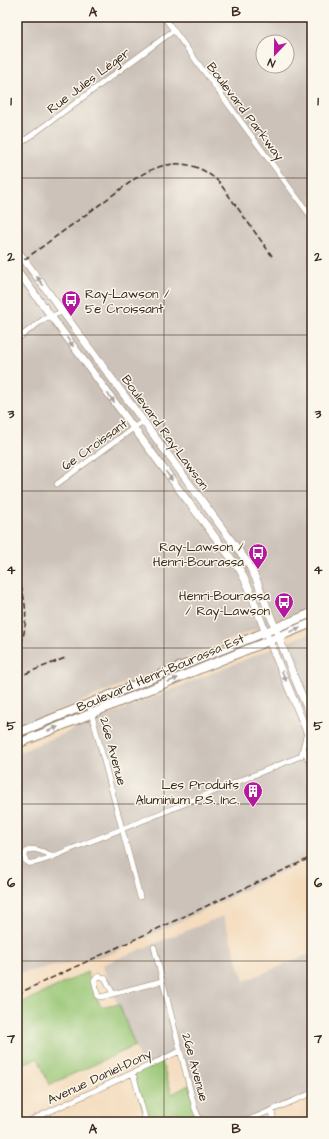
<svg xmlns="http://www.w3.org/2000/svg" width="329" height="1139" font-family="'Architects Daughter',sans-serif">
<style>
.industrial{fill:#ccc2b9;fill-rule:evenodd}
.green{fill:#99c674;stroke:#6a7849}
.lines{fill:none;stroke-linecap:round;stroke-linejoin:round}
.street-casing{stroke:#98836e;stroke-width:6}
.secondary-casing{stroke:#98836e;stroke-width:8}
.primary-casing{stroke:#98836e;stroke-width:10}
.street{stroke:#fff;stroke-width:5}
.secondary{stroke:#fff;stroke-width:7}
.primary{stroke:#fff;stroke-width:8}
.rail{stroke:#3b2a1e;stroke-width:1.5;stroke-dasharray:6 3;stroke-linecap:butt}
.oneway{fill:#a79f9a}
.grid{fill:none;stroke:#3b2a1e;stroke-width:1;stroke-opacity:0.55}
.labels{text-anchor:middle;stroke-width:3;stroke-linejoin:round;paint-order:stroke}
.street-label{font-size:13px;fill:#3b2a1e;stroke:#fbf7ec}
.poi-label{font-size:13px;fill:#3b2a1e;stroke:#fbf7ec;text-anchor:end}
.neatline{fill:none;stroke:#3b2a1e;stroke-width:1.5}
.grid-label{font-size:13px;text-anchor:middle;font-weight:bold;fill:#3b2a1e}
</style>
<rect width="100%" height="100%" fill="#fbf7ec"/>
<filter id="ink" filterUnits="userSpaceOnUse"><feTurbulence type="fractalNoise" baseFrequency=".025" numOctaves="2"/><feDisplacementMap in="SourceGraphic" scale="8" xChannelSelector="R" yChannelSelector="G"/><feConvolveMatrix kernelMatrix="1 2 1 2 8 2 1 2 1" color-interpolation-filters="sRGB"/></filter>
<filter id="wash" filterUnits="userSpaceOnUse"><feTurbulence type="fractalNoise" baseFrequency=".012" numOctaves="4" result="noise"/><feDisplacementMap in="SourceGraphic" scale="16" xChannelSelector="R" yChannelSelector="G"/><feGaussianBlur stdDeviation="0.9" result="paint"/><feColorMatrix in="noise" values="0 0 0 0 0 0 0 0 0 0 0 0 0 0 0 0 0 1.4 0 .05"/><feComposite in="paint" operator="in"/></filter>
<g filter="url(#wash)">
<rect width="100%" height="100%" fill="#f4dcbd"/>
<!-- industrial -->
<path class="industrial" d="M 17,17 L 312,17 L 312,606 L 17,728 ZM 263,42 L 287,42 L 287,66 L 263,66 Z
M 312,632 L 312,857 L 210,907 L 108,955 L 17,974 L 17,753 Z
M 223,916 L 244,981 L 312,953 L 312,1094 L 244,1122 L 202,1122 L 180,1051 L 143,1068 L 135,1046 L 102,965 Z"/>
<!-- green -->
<path class="green" d="M 87,972 L 100,1005 L 105,1007 L 119,1004 L 135,1046 L 49,1085 L 38,1058 L 17,1066 L 17,1005 Z
M 161,1059 L 172,1094 L 189,1085 L 201,1122 L 146,1122 L 133,1073 Z"/>
</g>
<g filter="url(#ink)">
<g class="lines">
<!-- street casing -->
<g class="street-casing">
<path id="street" d="M 164,17 L 312,218
M 307,17 L 312,23
M 17,146 L 173,31
M 17,339 L 44,319 L 62,312
M 57,484 L 143,421
M 89,704 L 140,897
M 304,749 L 312,768
M 52,856 C 43,851 23,842 25,860 L 28,863 C 37,865 65,851 76,847 C 152,818 226,786 301,756 L 307,732
M 154,947 L 195,1109 L 201,1122
M 113,994 L 105,978 L 99,976 L 94,980 L 98,996 L 101,997 L 162,981
M 133,1073 L 146,1122
M 272,1111 L 274,1122
M 27,1122 L 180,1051
M 244,1122 L 312,1093"/>
</g>
<!-- secondary casing -->
<g class="secondary-casing">
<path id="secondary" d="M 17,250 L 248,563 L 257,581 L 293,674 L 312,720
M 17,270 L 181,492 L 240,570 L 249,588 L 265,631 L 307,732 L 312,739"/>
</g>
<!-- primary casing -->
<g class="primary-casing">
<path id="primary" d="M 17,733 L 312,613
M 17,744 L 312,623"/>
</g>
<!-- street -->
<use href="#street" class="street"/>
<!-- secondary -->
<use href="#secondary" class="secondary"/>
<!-- primary -->
<use href="#primary" class="primary"/>
<!-- rail -->
<path class="rail" d="M 17,265 L 136,178 C 165,160 192,157 219,182 L 272,256
M 17,577 C 28,601 29,629 17,653
M 17,677 L 65,658
M 17,994 L 312,857"/>
</g>
<!-- one-way arrows -->
<defs><path id="oneway-solid" d="M-6-.8H1V-3.2L6.5 0L1 3.2V.8H-6Z"/></defs>
<g class="oneway">
<use href="#oneway-solid" transform="translate(40 281) rotate(-126)"/>
<use href="#oneway-solid" transform="translate(70 342) rotate(54)"/>
<use href="#oneway-solid" transform="translate(111 398) rotate(53)"/>
<use href="#oneway-solid" transform="translate(169 476) rotate(54)"/>
<use href="#oneway-solid" transform="translate(295 630) rotate(-22)"/>
<use href="#oneway-solid" transform="translate(284 676) rotate(67)"/>
<use href="#oneway-solid" transform="translate(173 680) rotate(-23)"/>
<use href="#oneway-solid" transform="translate(53 729) rotate(-22)"/>
</g>
</g>
<!-- grid -->
<path class="grid" d="M 164,17 L 164,1122M 17,178 L 312,178M 17,335 L 312,335M 17,491 L 312,491M 17,648 L 312,648M 17,804 L 312,804M 17,961 L 312,961"/>
<!-- icons -->
<defs>
<g id="bus-pin" transform="scale(1)"><path d="M0 17L-7.5 6A9.5 9.5 0 1 1 7.5 6Z" fill="#b5179e" stroke="#fbf7ec"/><path d="M-5-6H5V4H4V6H2V4H-2V6H-4V4H-5ZM-3.5-4V0h7V-4ZM-3.5 1.2v1.5H-2V1.2ZM2 1.2v1.5H3.5V1.2Z" fill="#fff"/></g>
<g id="building-pin" transform="scale(1)"><path d="M0 17L-7.5 6A9.5 9.5 0 1 1 7.5 6Z" fill="#b5179e" stroke="#fbf7ec"/><path d="M-4-6H4V6H1V3H-1V6H-4ZM-2.5-4.3h1.7v1.8h-1.7ZM.8-4.3h1.7v1.8H.8ZM-2.5-1h1.7V.8h-1.7ZM.8-1h1.7V.8H.8Z" fill="#fff"/></g>
</defs>
<g fill-rule="evenodd">
<use href="#bus-pin" x="71" y="300"/>
<use href="#bus-pin" x="258" y="553"/>
<use href="#bus-pin" x="284" y="602"/>
<use href="#building-pin" x="253" y="791"/>
</g>
<g class="labels">
<!-- street labels -->
<g class="street-label">
<text transform="translate(88 80) rotate(-37)" y="5">Rue Jules Léger</text>
<text transform="translate(246 111) rotate(53)" y="5">Boulevard Parkway</text>
<text transform="translate(166 432) rotate(54)" y="5">Boulevard Ray-Lawson</text>
<text transform="translate(94 444) rotate(-36)" y="5">6e Croissant</text>
<text transform="translate(160 672) rotate(-23)" y="5">Boulevard Henri-Bourassa Est</text>
<text transform="translate(114 751) rotate(75)" y="5">26e Avenue</text>
<text transform="translate(196 1067) rotate(75)" y="5">26e Avenue</text>
<text transform="translate(99 1076) rotate(-25)" y="5">Avenue Daniel-Dony</text>
</g>
<!-- poi labels -->
<g class="poi-label">
<text x="85" y="298" text-anchor="start">Ray-Lawson /<tspan x="85" dy="15">5e Croissant</tspan></text>
<text x="244" y="551">Ray-Lawson /<tspan x="244" dy="15">Henri-Bourassa</tspan></text>
<text x="270" y="600">Henri-Bourassa<tspan x="270" dy="15">/ Ray-Lawson</tspan></text>
<text x="239" y="789">Les Produits<tspan x="239" dy="15">Aluminium P.S. Inc.</tspan></text>
</g>
</g>
<!-- margin -->
<rect width="329" height="1139" fill="none" stroke="#fbf7ec" stroke-width="44"/>
<!-- north arrow -->
<g transform="translate(275 54) rotate(202)"><circle r="19" fill="#fbf7ec" stroke="#aea59a"/>
<path d="M0-3L7 15L0 10L-7 15Z" fill="#b5179e"/>
<text y="-6" font-size="11" font-weight="bold" text-anchor="middle" fill="#3b2a1e">N</text>
</g>
<rect x="22" y="22" width="285" height="1095" class="neatline"/>
<g class="grid-label">
<text x="93" y="16">A</text>
<text x="236" y="16">B</text>
<text x="11" y="105">1</text>
<text x="318" y="105">1</text>
<text x="11" y="261">2</text>
<text x="318" y="261">2</text>
<text x="11" y="418">3</text>
<text x="318" y="418">3</text>
<text x="11" y="574">4</text>
<text x="318" y="574">4</text>
<text x="11" y="730">5</text>
<text x="318" y="730">5</text>
<text x="11" y="887">6</text>
<text x="318" y="887">6</text>
<text x="11" y="1043">7</text>
<text x="318" y="1043">7</text>
<text x="93" y="1133">A</text>
<text x="236" y="1133">B</text>
</g>
</svg>
